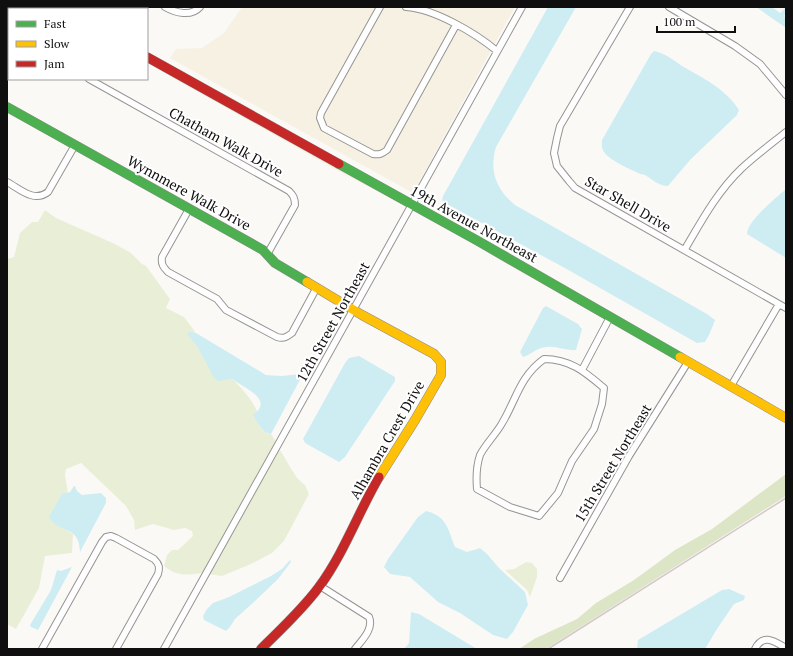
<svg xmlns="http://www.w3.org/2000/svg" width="793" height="656" font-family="'PT Serif',serif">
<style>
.farmland{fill:#f7f1e3}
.green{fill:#e9efd7}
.forest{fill:#dce6c6}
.water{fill:#ceedf3}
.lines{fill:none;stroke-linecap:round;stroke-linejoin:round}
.street-casing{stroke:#959493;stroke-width:8}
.fast-casing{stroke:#8c8b8a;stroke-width:10}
.slow-casing{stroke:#8c8b8a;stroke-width:10}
.jam-casing{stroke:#8c8b8a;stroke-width:10}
.street{stroke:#fefefe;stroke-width:6}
.fast{stroke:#4caf50;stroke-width:9}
.slow{stroke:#ffc107;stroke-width:9}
.jam{stroke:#c62828;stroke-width:9}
.rail{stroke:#d6c7ca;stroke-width:1.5}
.labels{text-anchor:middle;stroke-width:4;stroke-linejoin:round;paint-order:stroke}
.street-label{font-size:14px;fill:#0f0f0f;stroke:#fff}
</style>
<rect width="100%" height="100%" fill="#fbf9f6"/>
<!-- farmland -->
<path class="farmland" d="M 242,7 L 515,7 L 413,193 L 170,58 L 176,49 L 202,48 L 224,33 Z
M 162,69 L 408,206 L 407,207 L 329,166 L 161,71 Z"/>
<!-- green -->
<path class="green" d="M 45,210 L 56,218 L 115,244 L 131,253 L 142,264 L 146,266 L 170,299 L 166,308 L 184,317 L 196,333 L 194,332 C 200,356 207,364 224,380 L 233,379 C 241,388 251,398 256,409 C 261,420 254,425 268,434 L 271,434 L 276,442 L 203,573 C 188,575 177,577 164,566 L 167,555 L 172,550 L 178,550 L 193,536 L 192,531 L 185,528 L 174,530 L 153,524 L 135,530 L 134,520 L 126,506 L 81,463 L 66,469 L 65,475 L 68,493 L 62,495 L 58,504 L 60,527 L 63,528 L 73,534 L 72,553 L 45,556 L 39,588 L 16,629 L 7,624 L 7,259 L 14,257 L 20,233 L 32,222 L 38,222 Z
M 279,448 L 290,467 L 297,478 L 305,485 L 309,494 L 284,541 L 272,553 L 251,564 L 222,576 L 209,574 Z
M 526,562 L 532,563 L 537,569 L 537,577 L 530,597 L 527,590 L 505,570 L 514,569 Z"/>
<!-- forest -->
<path class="forest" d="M 786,474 L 786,496 L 546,649 L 519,649 L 534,639 L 577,619 L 596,603 L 634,580 L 675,550 L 712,529 Z"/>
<!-- water -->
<path class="water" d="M 548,7 L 576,7 L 496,147 C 489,171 496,189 515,205 L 707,314 L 715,320 L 710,333 L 705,342 L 697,343 L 563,267 L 445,203 L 442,200 L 443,196 Z
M 756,7 L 772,7 L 780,13 L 786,7 L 786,13 L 784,16 L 786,18 L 786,28 Z
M 654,51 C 664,53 674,60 682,66 C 703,78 726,89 739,110 L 737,115 L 690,160 L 668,186 C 659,186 653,180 645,175 C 642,174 639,174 636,172 C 629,169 608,159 604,152 C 601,148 602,144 602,140 L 651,54 Z
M 786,189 L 786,258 L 747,234 C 747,221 776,198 786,189 Z
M 546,306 L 578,324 L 582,329 L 576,350 C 566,351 557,346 547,347 C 535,348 533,354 523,357 L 520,352 L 543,308 Z
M 190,332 L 196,333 L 266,375 L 282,376 L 300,374 L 302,376 L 271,434 C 262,434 258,422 253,415 C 255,413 258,411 259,409 C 268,396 238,385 233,379 L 218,381 L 214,378 L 197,346 L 187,334 Z
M 359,356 L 395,377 L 395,381 L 345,457 L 339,462 L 305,443 L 303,439 L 345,363 L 349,358 Z
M 74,486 L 75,486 L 77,491 L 82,495 L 101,493 L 106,498 L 106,503 L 80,552 C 79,523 58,535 49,517 L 62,494 L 70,492 Z
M 426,511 C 447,516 448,529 455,547 L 467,552 L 480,548 L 487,554 L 499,568 L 525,592 L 528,605 L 513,632 L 507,639 L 493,635 L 460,613 L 438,602 L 410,577 L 390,574 L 384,567 L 388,559 L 418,517 Z
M 290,560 L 291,562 L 278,579 L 255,601 L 235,619 L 230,627 L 226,631 L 204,620 L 203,616 L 207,609 L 213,603 L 229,597 L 271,576 L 282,569 Z
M 72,567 L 38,630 L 31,627 L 30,625 L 51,590 L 57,570 L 61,571 Z
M 729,589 L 745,596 L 744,600 L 734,604 L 717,629 L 705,649 L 637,649 L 638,640 L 722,590 Z
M 411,612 L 419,614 L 477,649 L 404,649 L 409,643 Z"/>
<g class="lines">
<!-- street casing -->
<g class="street-casing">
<path id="street" d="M 165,7 C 176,13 191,17 200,7
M 380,7 L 321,113 L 320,118 L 324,128 L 373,154 C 379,155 382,154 387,150 L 456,25
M 406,7 C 435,9 475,33 497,51
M 630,7 L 560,126 L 557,138 L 554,153 L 557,166 L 569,181 L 575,188 L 786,308
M 669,7 L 735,46 L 760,64 L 786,95
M 93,9 L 94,7
M 102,9 L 103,7
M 7,33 L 9,34
M 89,79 L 289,191 C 293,195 295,198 295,205 L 269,251 L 266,253
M 7,182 C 20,189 34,203 48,192 L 75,145
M 189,209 L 162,257 C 161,264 163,267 168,272 L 217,299 L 226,310 L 277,337 C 284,339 287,337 292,333 L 317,287
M 685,249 C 701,222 717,192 741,169 C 755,156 771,144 786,132
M 544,359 C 570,359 585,372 604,388 L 602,404 L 594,429 L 572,461 L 558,493 L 539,516 L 510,507 L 477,489 C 476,477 476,467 480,455 C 485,445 495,435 501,425 C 516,401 519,377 544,359 Z
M 582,370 L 610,317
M 731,386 L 779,304
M 560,578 L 629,456 L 688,362
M 320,586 L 369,617 C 374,629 362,640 355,649
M 42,649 L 102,542 L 106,537 L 111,536 L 116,538 L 154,559 C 159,564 160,567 158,574 L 116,649
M 164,649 L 522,7
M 755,649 C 763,633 774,641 786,648"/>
</g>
<!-- fast casing -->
<g class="fast-casing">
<path id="fast" d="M 57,7 L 60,9
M 7,107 L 263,250 L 275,263 L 307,282
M 339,164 L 478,241 L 680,357"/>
</g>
<!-- slow casing -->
<g class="slow-casing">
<path id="slow" d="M 307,282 L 362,315 L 434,354 L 441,362 L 441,375 L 415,420 L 379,477
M 680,357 L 786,418"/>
</g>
<!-- jam casing -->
<g class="jam-casing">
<path id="jam" d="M 147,57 L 339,164
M 261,649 C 281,629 302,610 319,587 C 344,553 358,513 379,477"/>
</g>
<!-- street -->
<use href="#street" class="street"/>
<!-- fast -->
<use href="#fast" class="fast"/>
<!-- slow -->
<use href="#slow" class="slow"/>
<!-- jam -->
<use href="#jam" class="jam"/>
<!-- rail -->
<path class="rail" d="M 548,649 L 786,498"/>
</g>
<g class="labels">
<!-- street labels -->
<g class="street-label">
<text transform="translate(226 142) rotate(29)" y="5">Chatham Walk Drive</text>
<text transform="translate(189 193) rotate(29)" y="5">Wynnmere Walk Drive</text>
<text transform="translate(628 204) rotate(30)" y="5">Star Shell Drive</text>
<text transform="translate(474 224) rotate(29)" y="5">19th Avenue Northeast</text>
<text transform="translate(333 322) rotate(-61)" y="5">12th Street Northeast</text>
<text transform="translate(387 440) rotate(-60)" y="5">Alhambra Crest Drive</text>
<text transform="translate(613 463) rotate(-59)" y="5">15th Street Northeast</text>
</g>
</g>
<!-- border -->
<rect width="793" height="656" fill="none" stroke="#0f0f0f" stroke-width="16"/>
<!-- legend -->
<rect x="8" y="8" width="140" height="72" fill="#ffffff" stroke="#9f9f9f"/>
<rect x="16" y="21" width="20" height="6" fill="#4caf50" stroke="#9f9f9f"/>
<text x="44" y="28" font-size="12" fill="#0f0f0f">Fast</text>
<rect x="16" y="41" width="20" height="6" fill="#ffc107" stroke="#9f9f9f"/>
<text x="44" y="48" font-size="12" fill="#0f0f0f">Slow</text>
<rect x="16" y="61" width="20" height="6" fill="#c62828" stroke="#9f9f9f"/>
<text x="44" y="68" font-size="12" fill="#0f0f0f">Jam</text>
<!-- scale -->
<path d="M657 26v6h78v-6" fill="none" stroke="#0f0f0f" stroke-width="2"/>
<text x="663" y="26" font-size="12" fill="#0f0f0f" stroke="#ffffff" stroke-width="3" paint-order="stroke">100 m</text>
</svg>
